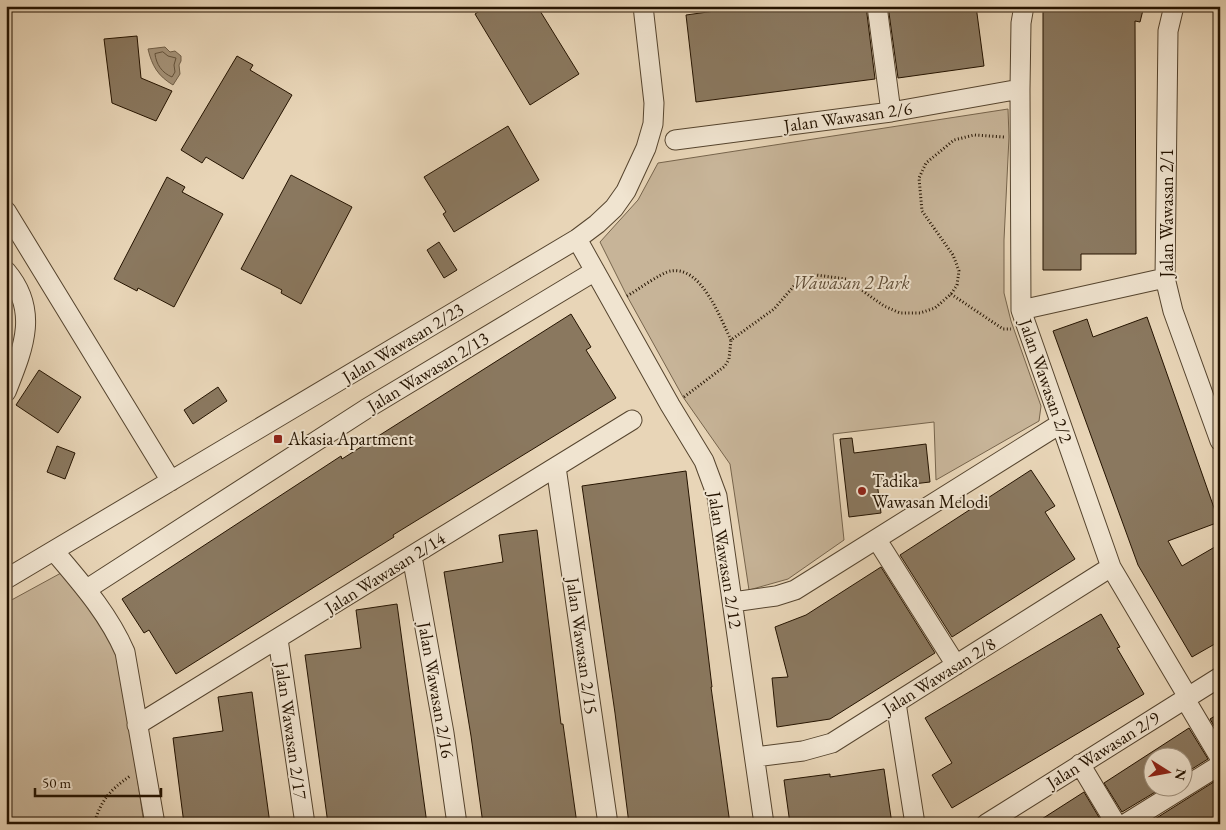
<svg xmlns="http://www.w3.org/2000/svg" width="1226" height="830" font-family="'EB Garamond',serif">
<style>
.green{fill:#c7b498;stroke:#76644c}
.water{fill:#a59379;stroke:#716049}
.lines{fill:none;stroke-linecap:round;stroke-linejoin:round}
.shore{stroke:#64533c;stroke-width:1}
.building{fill:#8a785f;stroke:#241300}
.minor-casing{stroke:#55442e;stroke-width:21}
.path{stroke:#241300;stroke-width:3;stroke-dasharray:1 2.5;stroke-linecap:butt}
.minor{stroke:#f0e4d0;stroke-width:19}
.poi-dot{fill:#8f2418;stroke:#f0e4d0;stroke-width:2}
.labels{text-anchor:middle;stroke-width:4;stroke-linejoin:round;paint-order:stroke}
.street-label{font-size:18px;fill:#241300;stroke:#f0e4d0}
.park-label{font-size:18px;font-style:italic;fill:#5d4b35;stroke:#f0e4d0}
.poi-label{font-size:18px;fill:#241300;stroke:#f0e4d0;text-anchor:start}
</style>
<rect width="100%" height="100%" fill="#e8d5b7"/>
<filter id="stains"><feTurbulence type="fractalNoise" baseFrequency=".004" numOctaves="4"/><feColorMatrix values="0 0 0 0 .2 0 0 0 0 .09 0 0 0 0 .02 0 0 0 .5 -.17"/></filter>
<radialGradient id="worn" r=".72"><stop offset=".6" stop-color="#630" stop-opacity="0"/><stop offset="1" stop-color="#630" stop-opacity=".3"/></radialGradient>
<!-- green -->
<path class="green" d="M 1008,109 L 1009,137 L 1004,240 L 1004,293 L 1011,321 L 1041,406 L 1039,421 L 936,480 L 934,422 L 833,434 L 844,540 L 788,579 L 749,590 L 730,464 L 683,397 L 627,296 L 600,242 L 638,200 L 658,163 Z
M 61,573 L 100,616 L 119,654 L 144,824 L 6,824 L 6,603 Z"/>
<!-- water -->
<path class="water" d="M 165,47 L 170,52 L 175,51 L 181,56 L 181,61 L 179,65 L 180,74 L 173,85 C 158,76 152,66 148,49 Z"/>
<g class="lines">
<!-- shore -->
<path class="shore" d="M 163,52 L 168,56 L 176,58 L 174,65 L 175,72 L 172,77 C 162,73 156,64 155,54 Z"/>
</g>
<!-- building -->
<path class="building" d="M 487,6 L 537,6 L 579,74 L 530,105 L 475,14 Z
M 751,6 L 866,6 L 875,79 L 696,102 L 686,15 Z
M 888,6 L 976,6 L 984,66 L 898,78 Z
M 1043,6 L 1144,6 L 1140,22 L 1135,21 L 1136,254 L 1081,254 L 1081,270 L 1043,270 Z
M 137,36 L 141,78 L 172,91 L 156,121 L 112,103 L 104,39 Z
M 237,56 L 253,65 L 250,70 L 292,95 L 243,179 L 206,157 L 202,163 L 181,150 Z
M 508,126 L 539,180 L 454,232 L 443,214 L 446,212 L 424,177 Z
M 291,175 L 352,207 L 301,304 L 281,293 L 282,290 L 241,269 Z
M 167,177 L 185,187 L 182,192 L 223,214 L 174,307 L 138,288 L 137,291 L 114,279 Z
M 439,242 L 457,270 L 444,278 L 427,250 Z
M 571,314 L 591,347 L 586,350 L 616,398 L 393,535 L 394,537 L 176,674 L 149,630 L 144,633 L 122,599 L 341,456 L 342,459 Z
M 1147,317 L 1219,522 L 1168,541 L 1182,566 L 1220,544 L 1220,641 L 1192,657 L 1138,565 L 1053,331 L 1087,319 L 1093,337 Z
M 39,370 L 81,397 L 58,433 L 16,405 Z
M 218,387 L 227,401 L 193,424 L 184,410 Z
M 852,438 L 854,453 L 926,444 L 930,482 L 905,485 L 904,479 L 877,482 L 881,513 L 849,517 L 840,439 Z
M 57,446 L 75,453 L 65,479 L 47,472 Z
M 1031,470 L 1055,506 L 1045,512 L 1075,559 L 952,637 L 900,555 Z
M 686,471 L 712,687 L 711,687 L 730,824 L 629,824 L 615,713 L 582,486 Z
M 537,530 L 561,724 L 563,724 L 577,824 L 483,824 L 471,736 L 444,572 L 503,562 L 499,535 Z
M 881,567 L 935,653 L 830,719 L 777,727 L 772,678 L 788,677 L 775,627 L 806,615 Z
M 397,604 L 427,824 L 328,824 L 305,655 L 361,648 L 356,610 Z
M 1101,614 L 1120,647 L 1117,648 L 1144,694 L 952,808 L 932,775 L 952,763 L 925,718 Z
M 252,692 L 270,824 L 184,824 L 173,738 L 223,731 L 218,697 Z
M 1220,713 L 1220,736 L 1210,719 Z
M 1189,728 L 1208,759 L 1184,774 L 1184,758 L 1154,758 L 1154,788 L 1162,788 L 1122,812 L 1104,783 Z
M 884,769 L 892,824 L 790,824 L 784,780 L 830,774 L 830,777 Z
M 1220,778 L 1220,819 L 1212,824 L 1147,824 Z
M 1084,792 L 1103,824 L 1034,824 Z"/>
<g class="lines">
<!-- minor casing -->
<g class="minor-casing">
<path id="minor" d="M 877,6 L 891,112
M 1024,6 L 1021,23 L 1020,89 L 1021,310 L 1111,567 L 1188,697
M 1174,6 L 1168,31 L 1165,278 L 1173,311 L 1220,441
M 675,140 L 891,112 L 1020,89
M 6,211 L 171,481
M 577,239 L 670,405 L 704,461 L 717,496 L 764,824
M 6,271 C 40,311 23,349 6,392
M 1021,310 L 1165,278
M 556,467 L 608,824
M 877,540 L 956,665
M 54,551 C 81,583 108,613 125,652 L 155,824
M 412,556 L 444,733 L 457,824
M 6,579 L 577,239 L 597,224 L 614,208 L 626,191 L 646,148 L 653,124 L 654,103 L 643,6
M 87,589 L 366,409 L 595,271
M 733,602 L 776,596 L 795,590 L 1060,424
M 278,639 L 305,824
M 1185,699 L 1220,758
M 896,703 L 915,824
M 137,725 L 632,420
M 755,757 L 803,751 L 832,743 L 1111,567
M 1080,764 L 1116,824
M 986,824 L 1220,677
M 1125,824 L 1220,765"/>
</g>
<!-- path -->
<path class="path" d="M 951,294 L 1003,329 L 1011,329
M 627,296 C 636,291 662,272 671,271 C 702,266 720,318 731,340
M 684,397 L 725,366 L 729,359 L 731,340 L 774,309 L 800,279 L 816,275 L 846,279 L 884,306 L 900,313 L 920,313 L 935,308 L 951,294 L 957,285 L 959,271 L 953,255 L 922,211 L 919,178 L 926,163 L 954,140 L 974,135 L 1004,137
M 94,824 C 101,800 110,790 130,776"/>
<!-- minor -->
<use href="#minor" class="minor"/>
</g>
<!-- markers -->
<g class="poi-dot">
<rect x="273" y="434" width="10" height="10" rx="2.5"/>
<circle cx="862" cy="491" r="5"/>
</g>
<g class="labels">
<!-- street labels -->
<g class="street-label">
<text transform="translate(848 117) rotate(-8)" y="6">Jalan Wawasan 2/6</text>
<text transform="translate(1167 213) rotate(-90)" y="6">Jalan Wawasan 2/1</text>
<text transform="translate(403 343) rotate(-31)" y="6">Jalan Wawasan 2/23</text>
<text transform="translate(428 372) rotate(-31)" y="6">Jalan Wawasan 2/13</text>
<text transform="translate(1046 381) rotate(71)" y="6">Jalan Wawasan 2/2</text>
<text transform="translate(725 560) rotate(81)" y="6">Jalan Wawasan 2/12</text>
<text transform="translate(385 573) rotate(-32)" y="6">Jalan Wawasan 2/14</text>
<text transform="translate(582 646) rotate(82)" y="6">Jalan Wawasan 2/15</text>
<text transform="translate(939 676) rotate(-32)" y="6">Jalan Wawasan 2/8</text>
<text transform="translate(436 690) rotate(80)" y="6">Jalan Wawasan 2/16</text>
<text transform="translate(291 731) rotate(82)" y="6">Jalan Wawasan 2/17</text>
<text transform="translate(1103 750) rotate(-32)" y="6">Jalan Wawasan 2/9</text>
</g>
<!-- park labels -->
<g class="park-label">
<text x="851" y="289">Wawasan 2 Park</text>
</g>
<!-- poi labels -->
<g class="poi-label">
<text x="288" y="445">Akasia Apartment</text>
<text x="872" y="487">Tadika<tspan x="872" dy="21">Wawasan Melodi</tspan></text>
</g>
</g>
<!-- margin -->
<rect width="1226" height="830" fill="none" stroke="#e8d5b7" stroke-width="25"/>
<rect x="8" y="8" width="1211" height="815" fill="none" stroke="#241300" stroke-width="2.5"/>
<rect x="12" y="12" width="1201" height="805" fill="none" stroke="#241300"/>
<!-- north arrow -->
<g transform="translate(1168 772) rotate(101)"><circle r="24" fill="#f0e4d0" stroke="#9e907d"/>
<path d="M0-4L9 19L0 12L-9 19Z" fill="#8f2418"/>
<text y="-8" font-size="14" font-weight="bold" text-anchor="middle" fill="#241300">N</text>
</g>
<!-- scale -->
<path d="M35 788v8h126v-8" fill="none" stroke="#241300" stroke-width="2.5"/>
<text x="42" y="788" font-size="15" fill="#241300" stroke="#f0e4d0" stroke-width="4" paint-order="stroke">50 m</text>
<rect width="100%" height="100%" filter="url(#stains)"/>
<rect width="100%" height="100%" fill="url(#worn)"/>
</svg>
